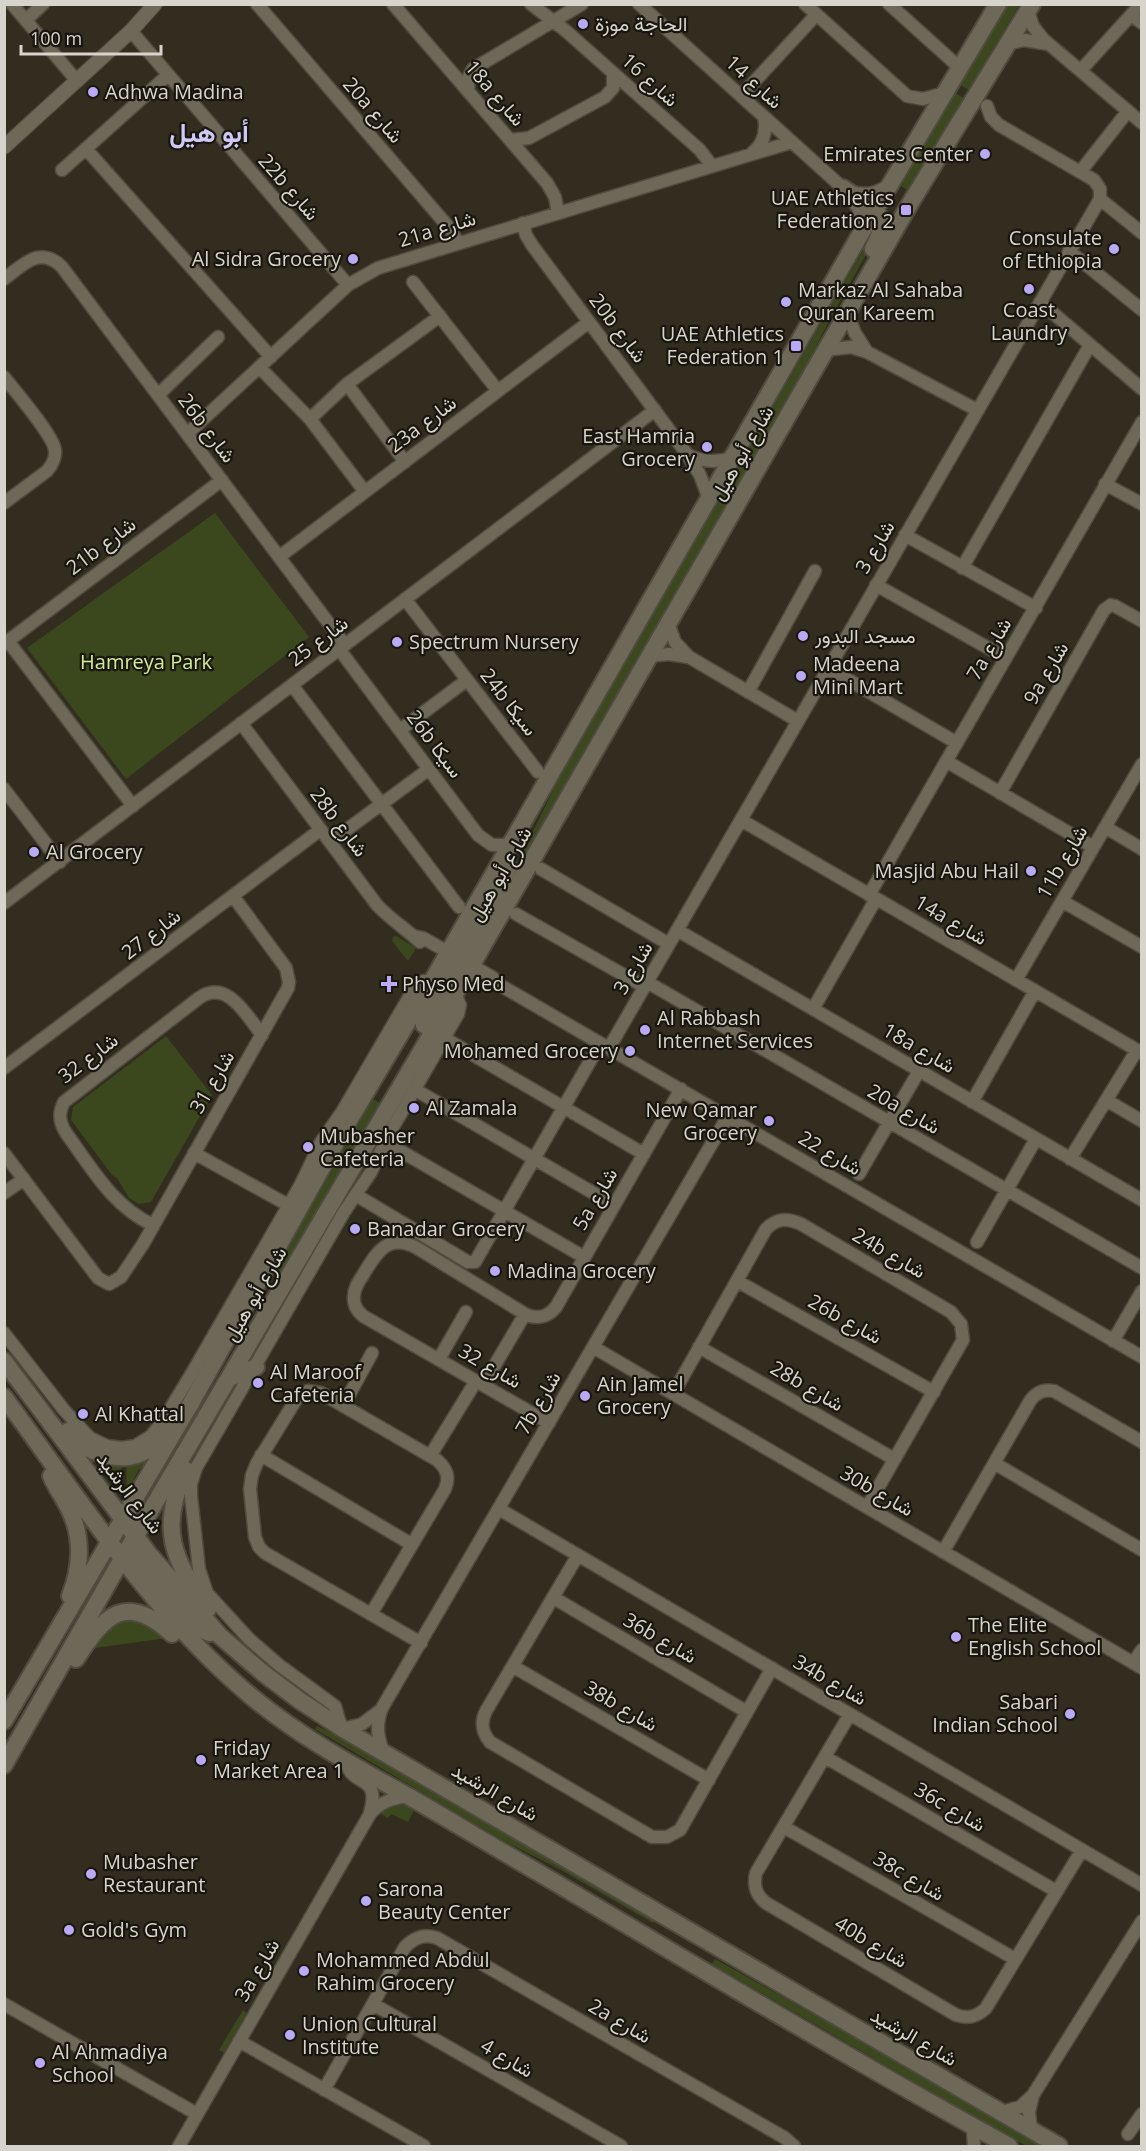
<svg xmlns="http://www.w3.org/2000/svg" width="1146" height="2151" font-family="'Open Sans',Vazirmatn,sans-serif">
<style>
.green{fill:#3b471c}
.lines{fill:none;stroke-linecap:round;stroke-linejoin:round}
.minor-casing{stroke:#504b3f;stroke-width:15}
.tertiary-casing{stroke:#504b3f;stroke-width:16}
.secondary-casing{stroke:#504b3f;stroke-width:20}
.minor{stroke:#6e6858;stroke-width:12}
.tertiary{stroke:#6e6858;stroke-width:14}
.secondary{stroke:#6e6858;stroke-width:16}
.poi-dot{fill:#baaaf6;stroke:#19160f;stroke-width:2}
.labels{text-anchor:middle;stroke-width:4.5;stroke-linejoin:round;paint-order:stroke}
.poi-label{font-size:20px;fill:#d7d4cb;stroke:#19160f;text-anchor:start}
.street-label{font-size:20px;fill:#d7d4cb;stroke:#19160f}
.park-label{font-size:20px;fill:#d1ec95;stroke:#19160f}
.district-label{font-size:26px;font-weight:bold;fill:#d1c9f5;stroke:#19160f}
</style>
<rect width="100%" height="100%" fill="#332d1f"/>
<!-- green -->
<path class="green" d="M 1005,5 L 1019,5 L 969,90 L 959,84 Z
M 954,92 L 964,98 L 909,191 L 901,186 Z
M 872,235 L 876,237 L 830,319 L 794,390 L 481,933 L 478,932 L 520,858 L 561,774 Z
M 215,513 L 309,637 L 126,779 L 27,648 Z
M 396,936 L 416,948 L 408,961 L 392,941 L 393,937 Z
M 166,1036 L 212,1095 L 151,1202 L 139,1204 L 129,1198 L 117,1178 L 112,1175 L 71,1120 L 73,1107 Z
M 373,1099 L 380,1103 L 314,1224 L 260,1311 L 292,1240 Z
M 152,1454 L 144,1468 L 139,1469 L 134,1479 L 135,1484 L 130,1493 L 127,1492 L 126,1462 Z
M 95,1460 L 121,1463 L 122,1493 L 119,1492 Z
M 121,1620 L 140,1620 L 167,1638 L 95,1648 L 92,1646 L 101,1634 Z
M 317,1726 L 377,1755 L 655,1919 L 653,1923 L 561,1870 L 506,1842 L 315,1729 Z
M 399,1802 L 414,1810 L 408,1822 L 391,1814 L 388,1818 L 379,1813 L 381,1810 Z
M 715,1959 L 853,2036 L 1046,2146 L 1027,2146 L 1007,2136 L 712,1964 Z
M 243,2010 L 247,2013 L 224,2053 L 219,2050 Z"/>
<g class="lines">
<!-- minor casing -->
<g class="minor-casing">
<path id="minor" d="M 12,4 L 77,81
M 257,4 L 451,230 L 458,243
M 393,4 L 547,183 L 555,197 L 558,213
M 531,4 L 566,31 L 700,150 L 712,166
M 639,4 L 843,188 L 858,208 L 863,230
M 805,4 L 907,96 L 923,99 L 945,93
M 889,4 L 960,68
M 1028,11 L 1033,26 L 1043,39 L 1142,123
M 1131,15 L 1142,23
M 26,20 L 43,4
M 131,31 L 348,285
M 1007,44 L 1024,40 L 1048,44
M 1081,70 L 1141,4
M 468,91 L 469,76 L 473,69 L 582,4
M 741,96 L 816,15
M 510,140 L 529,138 L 605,97 L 613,88 L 613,74
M 86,149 L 271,357
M 752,153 C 764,144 767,132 764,117
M 62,170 L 168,75
M 1080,172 L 1128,111
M 852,192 C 867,196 877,193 889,185
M 1100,199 L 1142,233
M 523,223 L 526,235 L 532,245 L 687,454 L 700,475 L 709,499
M 1069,251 L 1142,310
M 4,279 C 23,265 40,245 62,267 L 345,645
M 413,282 L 498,391
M 1040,302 L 1142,389
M 847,313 L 855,333 L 867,352
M 826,350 L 851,347 L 867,352 L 977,410
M 259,367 L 310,419 L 365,492
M 4,377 C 15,391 53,435 55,450 C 56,458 52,465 47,471 L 4,503
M 347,384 L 405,462
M 158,395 L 218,337
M 310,419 L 347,384 L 440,316
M 187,434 L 348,285 L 378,268 L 792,142
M 688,455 C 703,462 716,463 732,458
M 1105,484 L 1142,504
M 905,535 L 1036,608
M 279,557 L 589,322
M 962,568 L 1090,345
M 876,585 L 1006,658
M 405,599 L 538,772
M 668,623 L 675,642 L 689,657 L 798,721
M 8,641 L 133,806
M 4,644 L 222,480
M 339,649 L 478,835 L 492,845 L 510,845
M 648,656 L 669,654 L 688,657
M 828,668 L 957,743
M 292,685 L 459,907
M 748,692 L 815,571
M 241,723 L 377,905 C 390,919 406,929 420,942
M 400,730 L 467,680
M 946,761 L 1093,847
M 4,789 L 60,862
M 1000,793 L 1104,610 L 1111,605 L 1115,606 L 1142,621
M 741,820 L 1142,1053
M 1105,827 L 1142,849
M 330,842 L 429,769
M 541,869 L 669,944
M 869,895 L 1142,422
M 1062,901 L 1142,947
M 4,903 L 655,410
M 516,914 L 645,987
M 677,930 L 1142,1200
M 414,936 L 423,938 L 492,977 L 498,984 L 1142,1357
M 1016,980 L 1142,764
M 647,982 L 1142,1268
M 813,1009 L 876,899
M 444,1038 L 644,1154
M 609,1048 L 1100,199 L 1100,189 L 1094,180 L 999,125 L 991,117 L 987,106
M 4,1068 L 320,830
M 414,1089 L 614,1205
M 1106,1100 L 1142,1121
M 972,1102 L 1035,991
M 385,1142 L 584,1257
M 4,1153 L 98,1278 L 109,1284 L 121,1277 L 143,1244 L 288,988 L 289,982 L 286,968 L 233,896
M 194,1153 L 288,1205
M 1070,1159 L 1137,1050
M 859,1174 L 919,1071
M 4,1193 L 24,1179
M 356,1195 L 468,1262 L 475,1262 L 593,1056
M 153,1225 C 113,1207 91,1167 66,1133 C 59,1122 58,1113 64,1102 L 199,998 C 227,978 247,1016 262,1035
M 977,1242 L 1036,1139
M 737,1281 L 934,1392
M 4,1333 L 64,1410 L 90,1438 L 107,1446 L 122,1448 L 135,1446 L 151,1436 L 163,1421 L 192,1373 L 301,1184 L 321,1142 L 342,1112 L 415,987 L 424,981 L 432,981
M 1113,1341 L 1142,1291
M 593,1347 L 1142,1668
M 699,1347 L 894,1459
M 439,1359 L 466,1312
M 483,1385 L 525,1314
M 673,1394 L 766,1229 C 777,1218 787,1218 801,1224 L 951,1312 L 961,1324 L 963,1340 L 867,1507
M 343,1406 L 372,1353
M 549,1423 L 363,1316 C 357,1311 353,1304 354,1296 C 354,1288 359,1281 363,1275 C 376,1253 388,1232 417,1248 L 525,1314 C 537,1320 548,1317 556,1307 L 681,1089
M 261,1455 L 411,1544
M 430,1456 L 476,1381
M 994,1463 L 1142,1550
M 499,1509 L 1142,1885
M 943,1552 L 1030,1401 C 1036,1392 1044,1389 1054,1391 L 1142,1442
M 578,1555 L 486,1711 C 480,1723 482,1732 490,1742 L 652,1837 L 667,1837 L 680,1830 L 772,1668
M 554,1598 L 747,1712
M 371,1614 L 445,1489 C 450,1477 447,1469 437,1460 L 321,1393 L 308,1391 L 297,1398 L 257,1463 L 252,1475 L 250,1489 L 255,1537 L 259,1547 L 265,1553 L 421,1643
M 1133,1663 L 1142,1650
M 514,1667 L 709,1780
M 850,1714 L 756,1873 C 753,1886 756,1895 766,1903 L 956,2015 C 968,2019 977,2017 986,2008 L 1082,1850
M 341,1727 L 335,1706 L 279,1665 L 250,1640 L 207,1593 L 199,1569 L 191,1496 L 191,1484 L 196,1468 L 344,1212 L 371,1172 L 389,1134 L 458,1014 L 460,1005 L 455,994
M 343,1729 L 362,1724 L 382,1709
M 383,1751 C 377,1735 376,1724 382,1708 L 728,1116
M 825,1757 L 1056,1891
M 347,1764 C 353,1788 381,1773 370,1813
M 784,1827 L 1015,1959
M 4,2004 L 197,2114
M 373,2004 L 621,2146
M 239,2041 L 424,2146
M 324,2090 L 405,1947 C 415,1937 424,1934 437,1938 L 785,2138 L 794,2146
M 1002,2112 L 1020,2107 L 1032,2096
M 969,2123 L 973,2131 L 974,2146
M 1031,2130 L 1029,2112 L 1033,2095 L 1142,1921
M 1128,2134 L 1142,2114
M 179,2146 L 370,1814 C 380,1802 391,1799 407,1796"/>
</g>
<!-- tertiary casing -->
<g class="tertiary-casing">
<path id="tertiary" d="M 4,147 L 131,31 L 155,4"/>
</g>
<!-- secondary casing -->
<g class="secondary-casing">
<path id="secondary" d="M 843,188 L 875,210 L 882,220 L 883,227 L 873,249
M 467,972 L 465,955 L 467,944 L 509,868
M 424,1025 L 450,978 L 451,969 L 447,952
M 4,1361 L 149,1554 L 220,1636 L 263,1673 L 299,1700 L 343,1729 L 1059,2146
M 230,1378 L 256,1367
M 4,1397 C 81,1501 151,1613 252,1697 C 299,1736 354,1766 408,1796 C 450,1820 492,1846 534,1870 C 692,1963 849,2059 1009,2146
M 68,1431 C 90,1457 130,1469 157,1442 C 161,1437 165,1431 168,1426
M 186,1470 C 158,1528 173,1560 208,1609
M 51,1476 C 56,1488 64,1498 69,1509 C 83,1537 81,1568 70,1596
M 133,1554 C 150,1575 185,1626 210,1633
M 76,1659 C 105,1614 126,1592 172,1634
M 4,1721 L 190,1405 L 334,1146 L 432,981 L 860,235 L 998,4
M 4,1765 L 122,1559 L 455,994 L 911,202 L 1032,4"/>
</g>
<!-- minor -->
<use href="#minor" class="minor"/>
<!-- tertiary -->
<use href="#tertiary" class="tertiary"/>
<!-- secondary -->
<use href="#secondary" class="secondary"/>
</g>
<!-- markers -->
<g class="poi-dot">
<circle cx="583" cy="24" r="6"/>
<circle cx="93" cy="92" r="6"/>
<circle cx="985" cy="154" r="6"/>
<rect x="900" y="204" width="12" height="12" rx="3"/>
<circle cx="1114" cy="249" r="6"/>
<circle cx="353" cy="259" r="6"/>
<circle cx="1029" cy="289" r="6"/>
<circle cx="786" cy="302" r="6"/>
<rect x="790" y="340" width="12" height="12" rx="3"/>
<circle cx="707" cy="447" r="6"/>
<circle cx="803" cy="636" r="6"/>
<circle cx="397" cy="642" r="6"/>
<circle cx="801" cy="676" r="6"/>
<circle cx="34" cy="852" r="6"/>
<circle cx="1031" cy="871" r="6"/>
<path d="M386 975h6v6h6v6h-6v6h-6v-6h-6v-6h6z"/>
<circle cx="645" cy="1030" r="6"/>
<circle cx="630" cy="1051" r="6"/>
<circle cx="414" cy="1108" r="6"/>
<circle cx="769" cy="1121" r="6"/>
<circle cx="308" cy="1147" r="6"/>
<circle cx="355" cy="1229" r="6"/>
<circle cx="495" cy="1271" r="6"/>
<circle cx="258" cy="1383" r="6"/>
<circle cx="585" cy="1396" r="6"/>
<circle cx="83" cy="1414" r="6"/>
<circle cx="956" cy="1637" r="6"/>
<circle cx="1070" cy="1714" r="6"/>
<circle cx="201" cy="1760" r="6"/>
<circle cx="91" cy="1874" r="6"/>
<circle cx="366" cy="1901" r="6"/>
<circle cx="69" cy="1930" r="6"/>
<circle cx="304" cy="1971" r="6"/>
<circle cx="290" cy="2035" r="6"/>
<circle cx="40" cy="2063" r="6"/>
</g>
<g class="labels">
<!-- poi labels -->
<g class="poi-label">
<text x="595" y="31">الحاجة موزة</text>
<text x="105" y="99">Adhwa Madina</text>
<text x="973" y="161" text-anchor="end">Emirates Center</text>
<text x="894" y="205" text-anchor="end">UAE Athletics<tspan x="894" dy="23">Federation 2</tspan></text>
<text x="1102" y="245" text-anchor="end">Consulate<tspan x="1102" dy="23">of Ethiopia</tspan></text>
<text x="341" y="266" text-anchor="end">Al Sidra Grocery</text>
<text x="798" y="297">Markaz Al Sahaba<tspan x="798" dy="23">Quran Kareem</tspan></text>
<text x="1029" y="317" text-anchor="middle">Coast<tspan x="1029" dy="23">Laundry</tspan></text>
<text x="784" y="341" text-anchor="end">UAE Athletics<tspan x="784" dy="23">Federation 1</tspan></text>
<text x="695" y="443" text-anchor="end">East Hamria<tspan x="695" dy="23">Grocery</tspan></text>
<text x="815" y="643">مسجد البدور</text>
<text x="409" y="649">Spectrum Nursery</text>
<text x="813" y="671">Madeena<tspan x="813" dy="23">Mini Mart</tspan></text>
<text x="46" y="859">Al Grocery</text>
<text x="1019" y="878" text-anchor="end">Masjid Abu Hail</text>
<text x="402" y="991">Physo Med</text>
<text x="657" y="1025">Al Rabbash<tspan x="657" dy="23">Internet Services</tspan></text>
<text x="618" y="1058" text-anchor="end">Mohamed Grocery</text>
<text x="426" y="1115">Al Zamala</text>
<text x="757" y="1117" text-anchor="end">New Qamar<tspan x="757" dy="23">Grocery</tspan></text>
<text x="320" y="1143">Mubasher<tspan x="320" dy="23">Cafeteria</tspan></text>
<text x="367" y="1236">Banadar Grocery</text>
<text x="507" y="1278">Madina Grocery</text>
<text x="270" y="1379">Al Maroof<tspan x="270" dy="23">Cafeteria</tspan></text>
<text x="597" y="1391">Ain Jamel<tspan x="597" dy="23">Grocery</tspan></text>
<text x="95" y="1421">Al Khattal</text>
<text x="968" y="1632">The Elite<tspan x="968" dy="23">English School</tspan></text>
<text x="1058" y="1709" text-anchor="end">Sabari<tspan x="1058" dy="23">Indian School</tspan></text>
<text x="213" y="1755">Friday<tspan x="213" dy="23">Market Area 1</tspan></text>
<text x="103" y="1869">Mubasher<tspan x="103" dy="23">Restaurant</tspan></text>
<text x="378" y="1896">Sarona<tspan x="378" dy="23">Beauty Center</tspan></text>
<text x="81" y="1937">Gold's Gym</text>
<text x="316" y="1967">Mohammed Abdul<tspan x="316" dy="23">Rahim Grocery</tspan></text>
<text x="302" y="2031">Union Cultural<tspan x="302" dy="23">Institute</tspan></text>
<text x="52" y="2059">Al Ahmadiya<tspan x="52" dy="23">School</tspan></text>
</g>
<!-- street labels -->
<g class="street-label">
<text transform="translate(650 80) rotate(42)" y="7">شارع 16</text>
<text transform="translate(754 82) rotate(42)" y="7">شارع 14</text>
<text transform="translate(495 93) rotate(49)" y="7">18a شارع</text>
<text transform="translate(373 110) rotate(49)" y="7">20a شارع</text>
<text transform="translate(289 187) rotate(49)" y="7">22b شارع</text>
<text transform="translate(437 229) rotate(-17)" y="7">21a شارع</text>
<text transform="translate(618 328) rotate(53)" y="7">20b شارع</text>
<text transform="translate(422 424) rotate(-37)" y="7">23a شارع</text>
<text transform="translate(207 428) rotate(53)" y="7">26b شارع</text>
<text transform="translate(742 453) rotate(-60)" y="7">شارع أبو هيل</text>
<text transform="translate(101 546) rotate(-37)" y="7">21b شارع</text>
<text transform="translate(875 547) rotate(-60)" y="7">شارع 3</text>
<text transform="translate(318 641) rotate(-37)" y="7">شارع 25</text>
<text transform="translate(989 649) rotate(-60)" y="7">7a شارع</text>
<text transform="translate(1046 673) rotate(-60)" y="7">9a شارع</text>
<text transform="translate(509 702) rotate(52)" y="7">24b سيكا</text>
<text transform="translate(435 744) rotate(53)" y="7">26b سيكا</text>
<text transform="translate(339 822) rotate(53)" y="7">28b شارع</text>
<text transform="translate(1062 862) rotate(-60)" y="7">11b شارع</text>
<text transform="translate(500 874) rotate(-60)" y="7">شارع أبو هيل</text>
<text transform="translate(951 920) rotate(30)" y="7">14a شارع</text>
<text transform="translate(151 934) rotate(-38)" y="7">شارع 27</text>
<text transform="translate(633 968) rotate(-60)" y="7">شارع 3</text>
<text transform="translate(919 1048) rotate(30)" y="7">18a شارع</text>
<text transform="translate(88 1058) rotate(-37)" y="7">شارع 32</text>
<text transform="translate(212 1082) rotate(-60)" y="7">شارع 31</text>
<text transform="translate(904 1109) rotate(30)" y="7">20a شارع</text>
<text transform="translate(830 1153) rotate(30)" y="7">شارع 22</text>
<text transform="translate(595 1199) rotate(-60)" y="7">5a شارع</text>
<text transform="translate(889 1253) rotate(30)" y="7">24b شارع</text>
<text transform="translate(255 1294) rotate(-60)" y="7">شارع أبو هيل</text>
<text transform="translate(845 1319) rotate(29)" y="7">26b شارع</text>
<text transform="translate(490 1366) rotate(30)" y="7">شارع 32</text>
<text transform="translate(807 1386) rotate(30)" y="7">28b شارع</text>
<text transform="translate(538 1403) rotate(-60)" y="7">7b شارع</text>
<text transform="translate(877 1491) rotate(30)" y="7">30b شارع</text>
<text transform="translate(130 1493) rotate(53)" y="7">شارع الرشيد</text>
<text transform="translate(660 1638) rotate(30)" y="7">36b شارع</text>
<text transform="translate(830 1680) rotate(30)" y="7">34b شارع</text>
<text transform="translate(621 1706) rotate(30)" y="7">38b شارع</text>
<text transform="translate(495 1792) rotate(30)" y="7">شارع الرشيد</text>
<text transform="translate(950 1807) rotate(30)" y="7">36c شارع</text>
<text transform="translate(909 1876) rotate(30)" y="7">38c شارع</text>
<text transform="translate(871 1942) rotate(31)" y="7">40b شارع</text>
<text transform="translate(257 1970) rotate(-60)" y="7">3a شارع</text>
<text transform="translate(620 2021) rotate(30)" y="7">2a شارع</text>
<text transform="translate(914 2037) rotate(30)" y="7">شارع الرشيد</text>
<text transform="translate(507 2058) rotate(30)" y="7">شارع 4</text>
</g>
<!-- park labels -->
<g class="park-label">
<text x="146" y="669">Hamreya Park</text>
</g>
<!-- district labels -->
<g class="district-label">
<text x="209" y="142">أبو هيل</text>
</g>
</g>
<!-- border -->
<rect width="1146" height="2151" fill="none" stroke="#d7d4cb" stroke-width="12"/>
<!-- scale -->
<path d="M21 45v9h140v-9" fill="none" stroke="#d7d4cb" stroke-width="3"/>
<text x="30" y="45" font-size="18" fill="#d7d4cb" stroke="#19160f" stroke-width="4.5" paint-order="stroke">100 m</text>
</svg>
